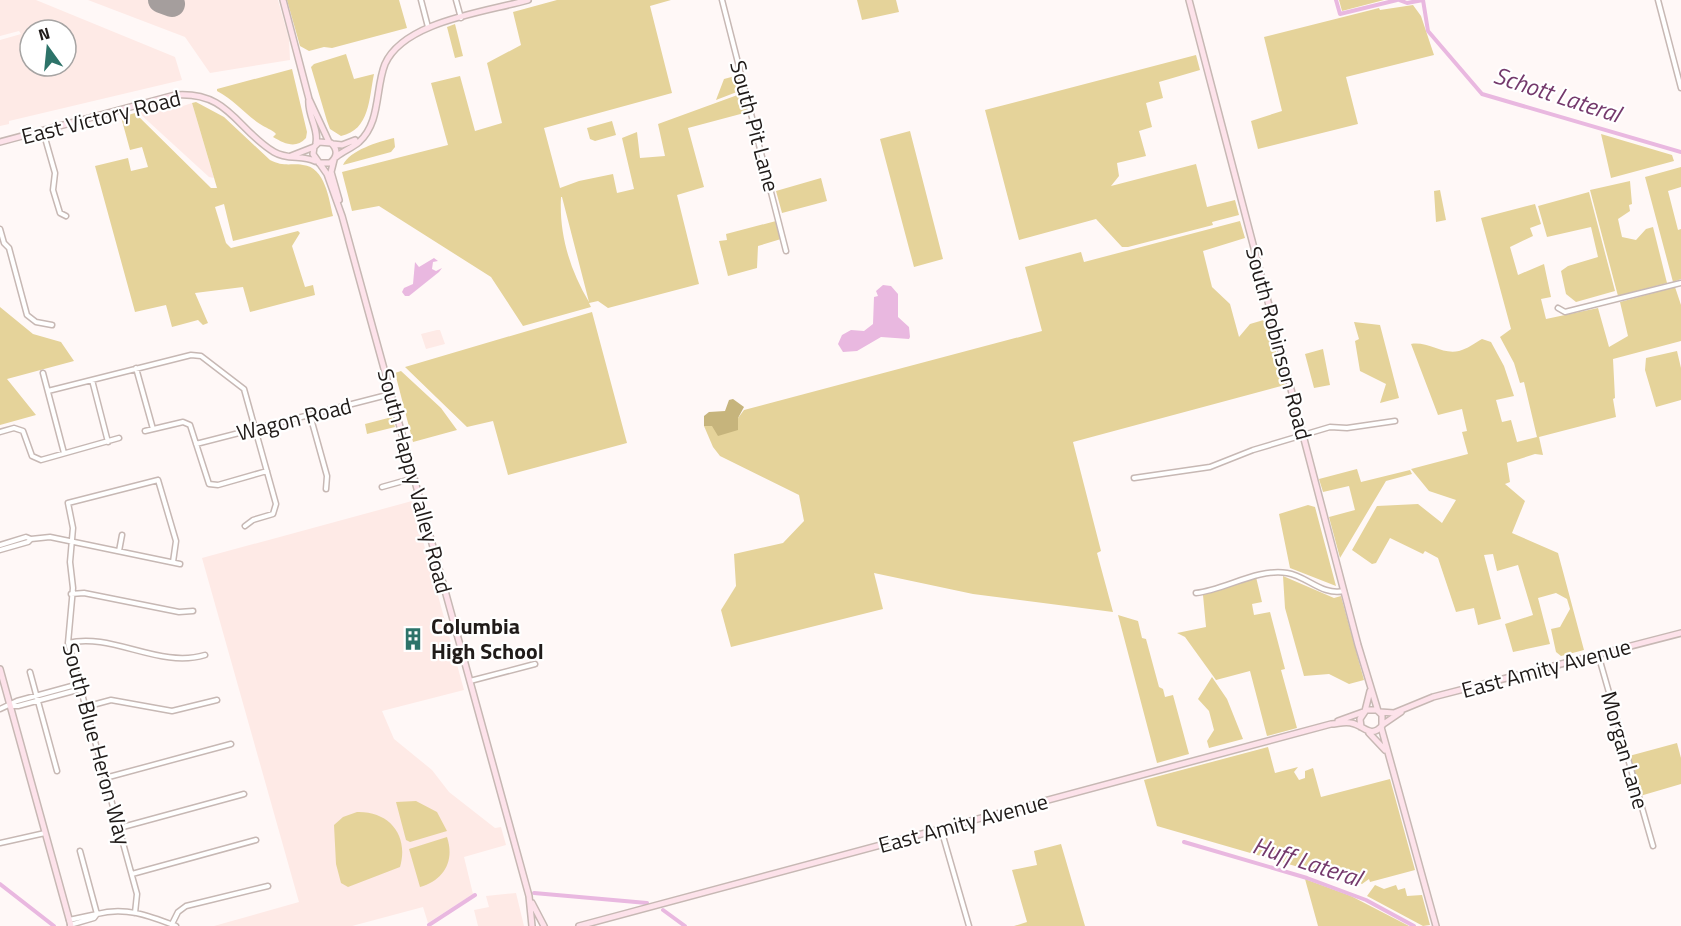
<svg xmlns="http://www.w3.org/2000/svg" width="1681" height="926" font-family="'Titillium Web',sans-serif">
<style>
.built{fill:#feeae6;fill-rule:evenodd}
.green{fill:#e5d39a;fill-rule:evenodd}
.forest{fill:#c6b47c}
.water{fill:#e9b8e0}
.lines{fill:none;stroke-linecap:round;stroke-linejoin:round}
.canal{stroke:#e9b8e0;stroke-width:4}
.taxiway{stroke:#a59e9d;stroke-width:10}
.runway{stroke:#a59e9d;stroke-width:26}
.street-casing{stroke:#c7b8b4;stroke-width:7}
.secondary-casing{stroke:#c7b8b4;stroke-width:8}
.street{stroke:#fff;stroke-width:4}
.secondary{stroke:#fde2ea;stroke-width:5}
.labels{text-anchor:middle;stroke-width:4.5;stroke-linejoin:round;paint-order:stroke}
.street-label{font-size:22px;fill:#201b19;stroke:#fff}
.poi-label{font-size:22px;font-weight:bold;fill:#201b19;stroke:#fff;text-anchor:start}
.water-label{font-size:24px;font-style:italic;fill:#74396c;stroke:#fff}
</style>
<rect width="100%" height="100%" fill="#fff8f7"/>
<!-- built -->
<path class="built" d="M 0,0 L 36,0 L 175,57 L 182,80 L 9,121 L 9,124 L 0,126 L 0,40 L 21,34 L 19,31 L 0,36 ZM 30,30 L 66,30 L 66,66 L 30,66 Z
M 88,0 L 278,0 L 289,39 L 290,60 L 210,73 L 185,37 Z
M 180,98 L 183,106 L 192,103 L 214,178 L 209,177 L 138,112 Z
M 437,330 L 440,330 L 445,344 L 426,349 L 421,334 Z
M 412,501 L 464,690 L 382,711 L 394,739 L 432,770 L 449,792 L 495,828 L 501,827 L 506,845 L 464,857 L 473,894 L 428,923 L 423,907 L 352,926 L 214,926 L 299,902 L 202,558 Z
M 516,893 L 524,926 L 478,926 L 474,910 L 489,907 L 486,896 Z"/>
<!-- green -->
<path class="green" d="M 287,0 L 399,0 L 407,28 L 332,48 L 324,47 L 309,51 L 300,46 Z
M 557,0 L 671,0 L 650,6 L 672,93 L 544,128 L 560,188 L 579,181 L 613,174 L 617,193 L 634,189 L 622,138 L 637,132 L 640,158 L 665,156 L 658,124 L 743,93 L 748,112 L 688,128 L 704,187 L 677,195 L 699,284 L 608,308 L 598,301 L 589,303 L 591,307 L 523,326 L 491,277 L 379,206 L 352,211 L 342,172 L 448,145 L 431,83 L 460,76 L 475,131 L 502,123 L 487,63 L 521,45 L 513,12 ZM 561,197 L 562,197 L 589,302 C 570,270 559,235 561,197 Z
M 857,0 L 896,0 L 899,12 L 862,20 Z
M 1339,0 L 1384,0 L 1342,11 Z
M 1413,5 L 1421,16 L 1434,55 L 1346,77 L 1358,124 L 1258,149 L 1251,121 L 1282,111 L 1264,37 L 1379,8 L 1380,10 Z
M 455,24 L 463,56 L 455,58 L 447,27 Z
M 346,54 L 354,79 L 374,74 C 369,98 370,130 341,136 L 330,129 L 327,121 L 311,67 L 314,64 Z
M 1196,55 L 1200,70 L 1159,82 L 1163,98 L 1146,103 L 1152,127 L 1139,131 L 1146,156 L 1117,163 L 1119,176 L 1111,186 L 1196,164 L 1207,207 L 1235,200 L 1239,215 L 1212,222 L 1213,225 L 1128,247 L 1122,247 L 1096,219 L 1019,240 L 985,110 Z
M 292,69 L 307,132 L 306,138 C 296,149 285,144 273,137 L 276,134 C 272,129 265,128 260,124 C 245,114 234,100 217,91 L 217,89 Z
M 739,75 L 742,90 L 716,100 L 724,79 Z
M 196,102 L 224,117 L 270,160 C 283,167 290,163 303,165 C 325,167 329,199 333,216 L 233,241 L 224,204 L 215,207 L 226,243 L 231,248 L 298,231 L 300,233 L 292,246 L 305,287 L 313,285 L 315,295 L 250,312 L 243,287 L 195,293 L 208,323 L 203,325 L 198,320 L 172,327 L 166,305 L 135,312 L 95,166 L 128,158 L 131,171 L 148,167 L 142,147 L 130,150 L 121,117 L 135,113 L 211,188 L 217,188 L 192,103 Z
M 612,121 L 616,135 L 595,141 L 590,139 L 587,128 Z
M 910,131 L 943,259 L 914,267 L 880,139 Z
M 1601,134 L 1672,155 L 1674,161 L 1611,178 Z
M 394,138 L 395,147 L 391,152 L 343,165 C 350,150 378,142 394,138 Z
M 1681,167 L 1681,187 L 1668,191 L 1678,230 L 1681,229 L 1681,279 L 1673,282 L 1645,177 Z
M 821,178 L 827,201 L 782,213 L 776,191 Z
M 1630,181 L 1632,204 L 1629,205 L 1630,211 L 1618,219 L 1622,237 L 1636,240 L 1646,229 L 1653,227 L 1667,283 L 1618,296 L 1590,190 Z
M 1440,190 L 1446,220 L 1436,222 L 1434,191 Z
M 1589,192 L 1615,291 L 1576,302 L 1566,294 L 1561,271 L 1568,266 L 1598,257 L 1591,227 L 1547,237 L 1538,206 Z
M 1535,204 L 1541,224 L 1530,228 L 1533,236 L 1510,247 L 1518,275 L 1544,264 L 1551,297 L 1541,299 L 1546,319 L 1598,308 L 1609,347 L 1628,336 L 1620,302 L 1675,287 L 1681,305 L 1681,341 L 1613,359 L 1615,398 L 1613,399 L 1616,417 L 1539,437 L 1543,455 L 1535,454 L 1507,463 L 1510,482 L 1505,484 L 1525,501 L 1512,533 L 1558,553 L 1584,650 L 1561,656 L 1556,652 L 1551,629 L 1560,627 L 1570,609 L 1567,599 L 1556,593 L 1538,598 L 1550,644 L 1513,652 L 1505,624 L 1533,615 L 1518,565 L 1497,571 L 1493,554 L 1484,555 L 1501,619 L 1478,625 L 1474,608 L 1456,612 L 1438,558 L 1425,551 L 1423,554 L 1390,538 L 1376,563 L 1372,564 L 1352,550 L 1377,506 L 1418,504 L 1442,523 L 1456,500 L 1429,491 L 1411,469 L 1468,454 L 1462,432 L 1467,431 L 1462,409 L 1438,415 L 1411,344 C 1428,341 1442,355 1459,351 C 1467,349 1475,343 1482,339 L 1491,342 L 1504,366 L 1514,396 L 1496,400 L 1502,422 L 1511,420 L 1517,442 L 1537,437 L 1524,382 L 1520,383 L 1514,363 L 1500,337 L 1511,329 L 1481,218 Z
M 776,221 L 781,239 L 758,246 L 757,268 L 728,276 L 719,241 L 727,240 L 726,234 Z
M 1240,221 L 1245,238 L 1203,251 L 1212,287 L 1230,304 L 1239,337 L 1250,324 L 1267,319 L 1285,385 L 1073,442 L 1101,551 L 1097,553 L 1113,612 L 973,594 L 874,573 L 883,609 L 731,647 L 721,610 L 736,586 L 734,554 L 783,543 L 804,521 L 799,495 L 720,456 L 713,447 L 704,426 L 738,418 L 744,410 L 1042,331 L 1025,267 L 1081,252 L 1084,262 Z
M 0,307 L 33,334 L 61,342 L 74,361 L 7,379 L 36,415 L 0,425 Z
M 592,312 L 627,443 L 508,475 L 493,421 L 467,427 L 405,367 Z
M 1354,322 L 1380,325 L 1399,398 L 1380,403 L 1386,384 L 1360,371 L 1355,341 L 1359,339 Z
M 1323,349 L 1330,385 L 1314,388 L 1305,354 Z
M 1677,351 L 1681,368 L 1681,400 L 1656,407 L 1645,370 L 1646,358 Z
M 401,371 L 441,408 L 457,430 L 413,442 L 395,373 Z
M 392,417 L 395,427 L 367,434 L 365,424 Z
M 1357,469 L 1361,482 L 1410,470 L 1412,474 L 1386,481 L 1340,558 L 1329,517 L 1355,510 L 1349,486 L 1323,492 L 1319,479 Z
M 1308,505 L 1315,507 L 1336,586 L 1290,568 L 1279,514 Z
M 1283,576 L 1334,598 L 1341,596 L 1364,680 L 1349,684 L 1329,674 L 1304,676 L 1285,608 Z
M 1256,577 L 1262,602 L 1252,604 L 1254,615 L 1270,612 L 1285,669 L 1281,670 L 1297,728 L 1267,736 L 1250,671 L 1216,680 L 1185,637 L 1177,633 L 1206,627 L 1203,595 Z
M 1118,615 L 1138,621 L 1142,638 L 1146,639 L 1159,687 L 1163,689 L 1165,697 L 1173,695 L 1189,754 L 1157,763 Z
M 1212,677 L 1227,699 L 1243,739 L 1209,748 L 1207,741 L 1214,730 L 1209,711 L 1198,699 Z
M 1677,743 L 1681,758 L 1681,784 L 1640,796 L 1629,756 Z
M 1268,747 L 1275,773 L 1298,767 L 1294,772 L 1299,780 L 1305,778 L 1305,771 L 1313,768 L 1321,797 L 1390,779 L 1415,870 L 1370,882 L 1369,879 L 1362,884 L 1342,873 L 1302,868 L 1157,826 L 1144,780 Z
M 416,801 L 437,812 L 447,831 L 410,842 L 406,840 L 396,802 Z
M 357,812 C 390,811 409,836 400,867 L 348,887 L 341,883 L 336,864 L 334,825 L 343,817 Z
M 447,837 C 455,861 444,880 420,887 L 409,849 Z
M 1061,844 L 1085,926 L 1014,926 L 1027,922 L 1012,870 L 1037,865 L 1034,851 Z
M 1305,879 L 1351,896 L 1409,926 L 1318,926 Z
M 1375,885 L 1384,889 L 1396,885 L 1398,890 L 1405,888 L 1407,896 L 1422,895 L 1430,925 L 1423,926 L 1367,896 Z"/>
<!-- forest -->
<path class="forest" d="M 733,399 L 744,407 L 738,418 L 738,430 L 718,436 L 712,426 L 704,426 L 704,416 L 709,412 L 725,411 L 729,400 Z"/>
<!-- water -->
<path class="water" d="M 434,258 L 438,261 L 433,262 L 432,269 L 436,271 L 442,268 L 439,272 L 409,296 L 405,296 L 402,292 L 404,288 L 413,284 L 415,262 L 419,267 Z
M 883,285 L 891,286 L 898,294 L 898,317 L 909,327 L 910,337 L 909,339 L 881,337 L 857,351 L 843,352 L 838,344 L 842,335 L 851,330 L 864,331 L 873,324 L 874,297 L 878,296 L 876,291 Z"/>
<g class="lines">
<!-- canal -->
<path class="canal" d="M 1336,0 L 1340,14 L 1397,0
M 1399,0 L 1407,3 L 1423,0 L 1428,31 L 1482,94 L 1681,152
M 1184,842 L 1307,878 L 1366,900 L 1414,926
M 0,884 L 54,926
M 534,893 L 647,903
M 663,910 L 685,926
M 429,925 L 475,895"/>
<!-- taxiway -->
<path class="taxiway" d="M 168,3 L 170,0"/>
<!-- runway -->
<path class="runway" d="M 161,0 L 172,4"/>
<!-- street casing -->
<g class="street-casing">
<path id="street" d="M 421,0 L 428,27
M 456,0 L 461,18
M 722,0 L 786,251
M 1658,0 L 1681,88
M 43,131 L 55,173 L 53,190 L 60,213 L 66,216
M 0,229 L 4,243 L 9,248 L 27,315 L 36,322 L 52,325
M 1558,308 L 1565,312 L 1681,283
M 136,368 L 153,429
M 43,373 L 64,453
M 92,380 L 108,442
M 48,391 L 191,355 L 201,356 L 244,389 L 276,504 L 273,514 L 253,520 L 245,526
M 310,415 L 327,476 L 326,489
M 145,431 L 183,422 L 190,425 L 209,484 L 218,485 L 267,471
M 0,432 L 14,428 L 23,431 L 32,456 L 41,460 L 119,438
M 196,444 L 391,394
M 1134,478 L 1210,467 L 1253,450 L 1330,427 L 1347,428 L 1395,421
M 158,480 L 176,541 L 173,562
M 382,487 L 414,478
M 68,503 L 73,528 L 70,562 L 73,588 L 68,643 L 137,894 L 135,913
M 68,503 L 158,480
M 31,539 L 50,537 L 180,564
M 0,545 L 26,537 L 31,539 L 28,542 L 0,550
M 119,551 L 122,535
M 1196,593 C 1225,590 1257,568 1287,573 C 1307,576 1322,596 1344,591
M 71,594 L 84,593 L 179,612 L 193,611
M 68,643 C 112,632 159,669 205,655
M 1598,654 L 1653,846
M 30,672 L 57,771
M 470,681 L 535,664
M 11,706 L 18,706 L 81,689
M 85,707 L 111,700 L 172,711 L 217,700
M 0,709 L 17,701 L 79,684
M 105,778 L 231,744
M 119,828 L 244,794
M 941,829 L 969,926
M 0,843 L 45,833
M 80,851 L 97,914 C 125,906 150,916 176,926
M 132,874 L 256,840
M 69,920 L 97,914 L 94,918 L 70,925
M 172,924 L 178,912 L 186,906 L 268,886"/>
</g>
<!-- secondary casing -->
<g class="secondary-casing">
<path id="secondary" d="M 283,0 L 309,99 L 329,142
M 1189,0 L 1358,645 L 1378,711
M 309,99 C 307,115 319,128 316,143
M 0,142 L 175,95 C 229,91 236,129 274,152 C 287,160 302,155 315,161
M 333,144 L 342,145 L 355,140
M 291,156 L 314,147
M 336,157 C 343,151 352,148 359,142 C 381,122 375,89 385,64 C 404,21 486,12 528,0
M 334,160 L 331,172 L 339,200
M 319,163 L 330,163 C 338,157 338,149 331,143 L 319,142 L 314,147 L 313,154 L 327,174 L 342,216 L 529,896 L 532,926
M 0,669 L 71,926
M 1365,711 L 1370,691
M 1380,712 L 1394,713 L 1433,697 L 1681,633
M 1338,721 L 1363,712
M 1382,725 L 1401,712
M 1381,727 L 1436,926
M 1369,733 L 1385,750
M 532,903 L 544,926
M 579,926 L 1331,724 C 1337,724 1345,721 1351,723 C 1364,725 1370,739 1382,726 L 1382,715 L 1377,710 L 1366,710 L 1360,719 L 1361,727"/>
</g>
<!-- street -->
<use href="#street" class="street"/>
<!-- secondary -->
<use href="#secondary" class="secondary"/>
</g>
<!-- icons -->
<defs>
<g id="building-bare" transform="scale(1.8)"><path d="M-4-6H4V6H1V3H-1V6H-4ZM-2.5-4.3h1.7v1.8h-1.7ZM.8-4.3h1.7v1.8H.8ZM-2.5-1h1.7V.8h-1.7ZM.8-1h1.7V.8H.8Z" fill="#2d7369" stroke="#fff" stroke-width="2.5" paint-order="stroke"/></g>
</defs>
<g fill-rule="evenodd">
<use href="#building-bare" x="413" y="639"/>
</g>
<g class="labels">
<!-- street labels -->
<g class="street-label">
<text transform="translate(101 117) rotate(-14)" y="8">East Victory Road</text>
<text transform="translate(755 126) rotate(75)" y="8">South Pit Lane</text>
<text transform="translate(1279 343) rotate(75)" y="8">South Robinson Road</text>
<text transform="translate(294 419) rotate(-14)" y="8">Wagon Road</text>
<text transform="translate(415 481) rotate(75)" y="8">South Happy Valley Road</text>
<text transform="translate(1546 668) rotate(-15)" y="8">East Amity Avenue</text>
<text transform="translate(97 744) rotate(75)" y="8">South Blue Heron Way</text>
<text transform="translate(1625 750) rotate(74)" y="8">Morgan Lane</text>
<text transform="translate(963 823) rotate(-15)" y="8">East Amity Avenue</text>
</g>
<!-- poi labels -->
<g class="poi-label">
<text x="431" y="634">Columbia<tspan x="431" dy="25">High School</tspan></text>
</g>
<!-- water labels -->
<g class="water-label">
<text transform="translate(1557 95) rotate(18)" y="8">Schott Lateral</text>
<text transform="translate(1307 862) rotate(18)" y="8">Huff Lateral</text>
</g>
</g>
<!-- north arrow -->
<g transform="translate(48 48) rotate(345)"><circle r="28" fill="#ffffff" stroke="#a6a4a3" stroke-width="1.5"/>
<path d="M0-4.5L10 22L0 15L-10 22Z" fill="#2d7369"/>
<text y="-9" font-size="16" font-weight="bold" text-anchor="middle" fill="#201b19">N</text>
</g>
</svg>
